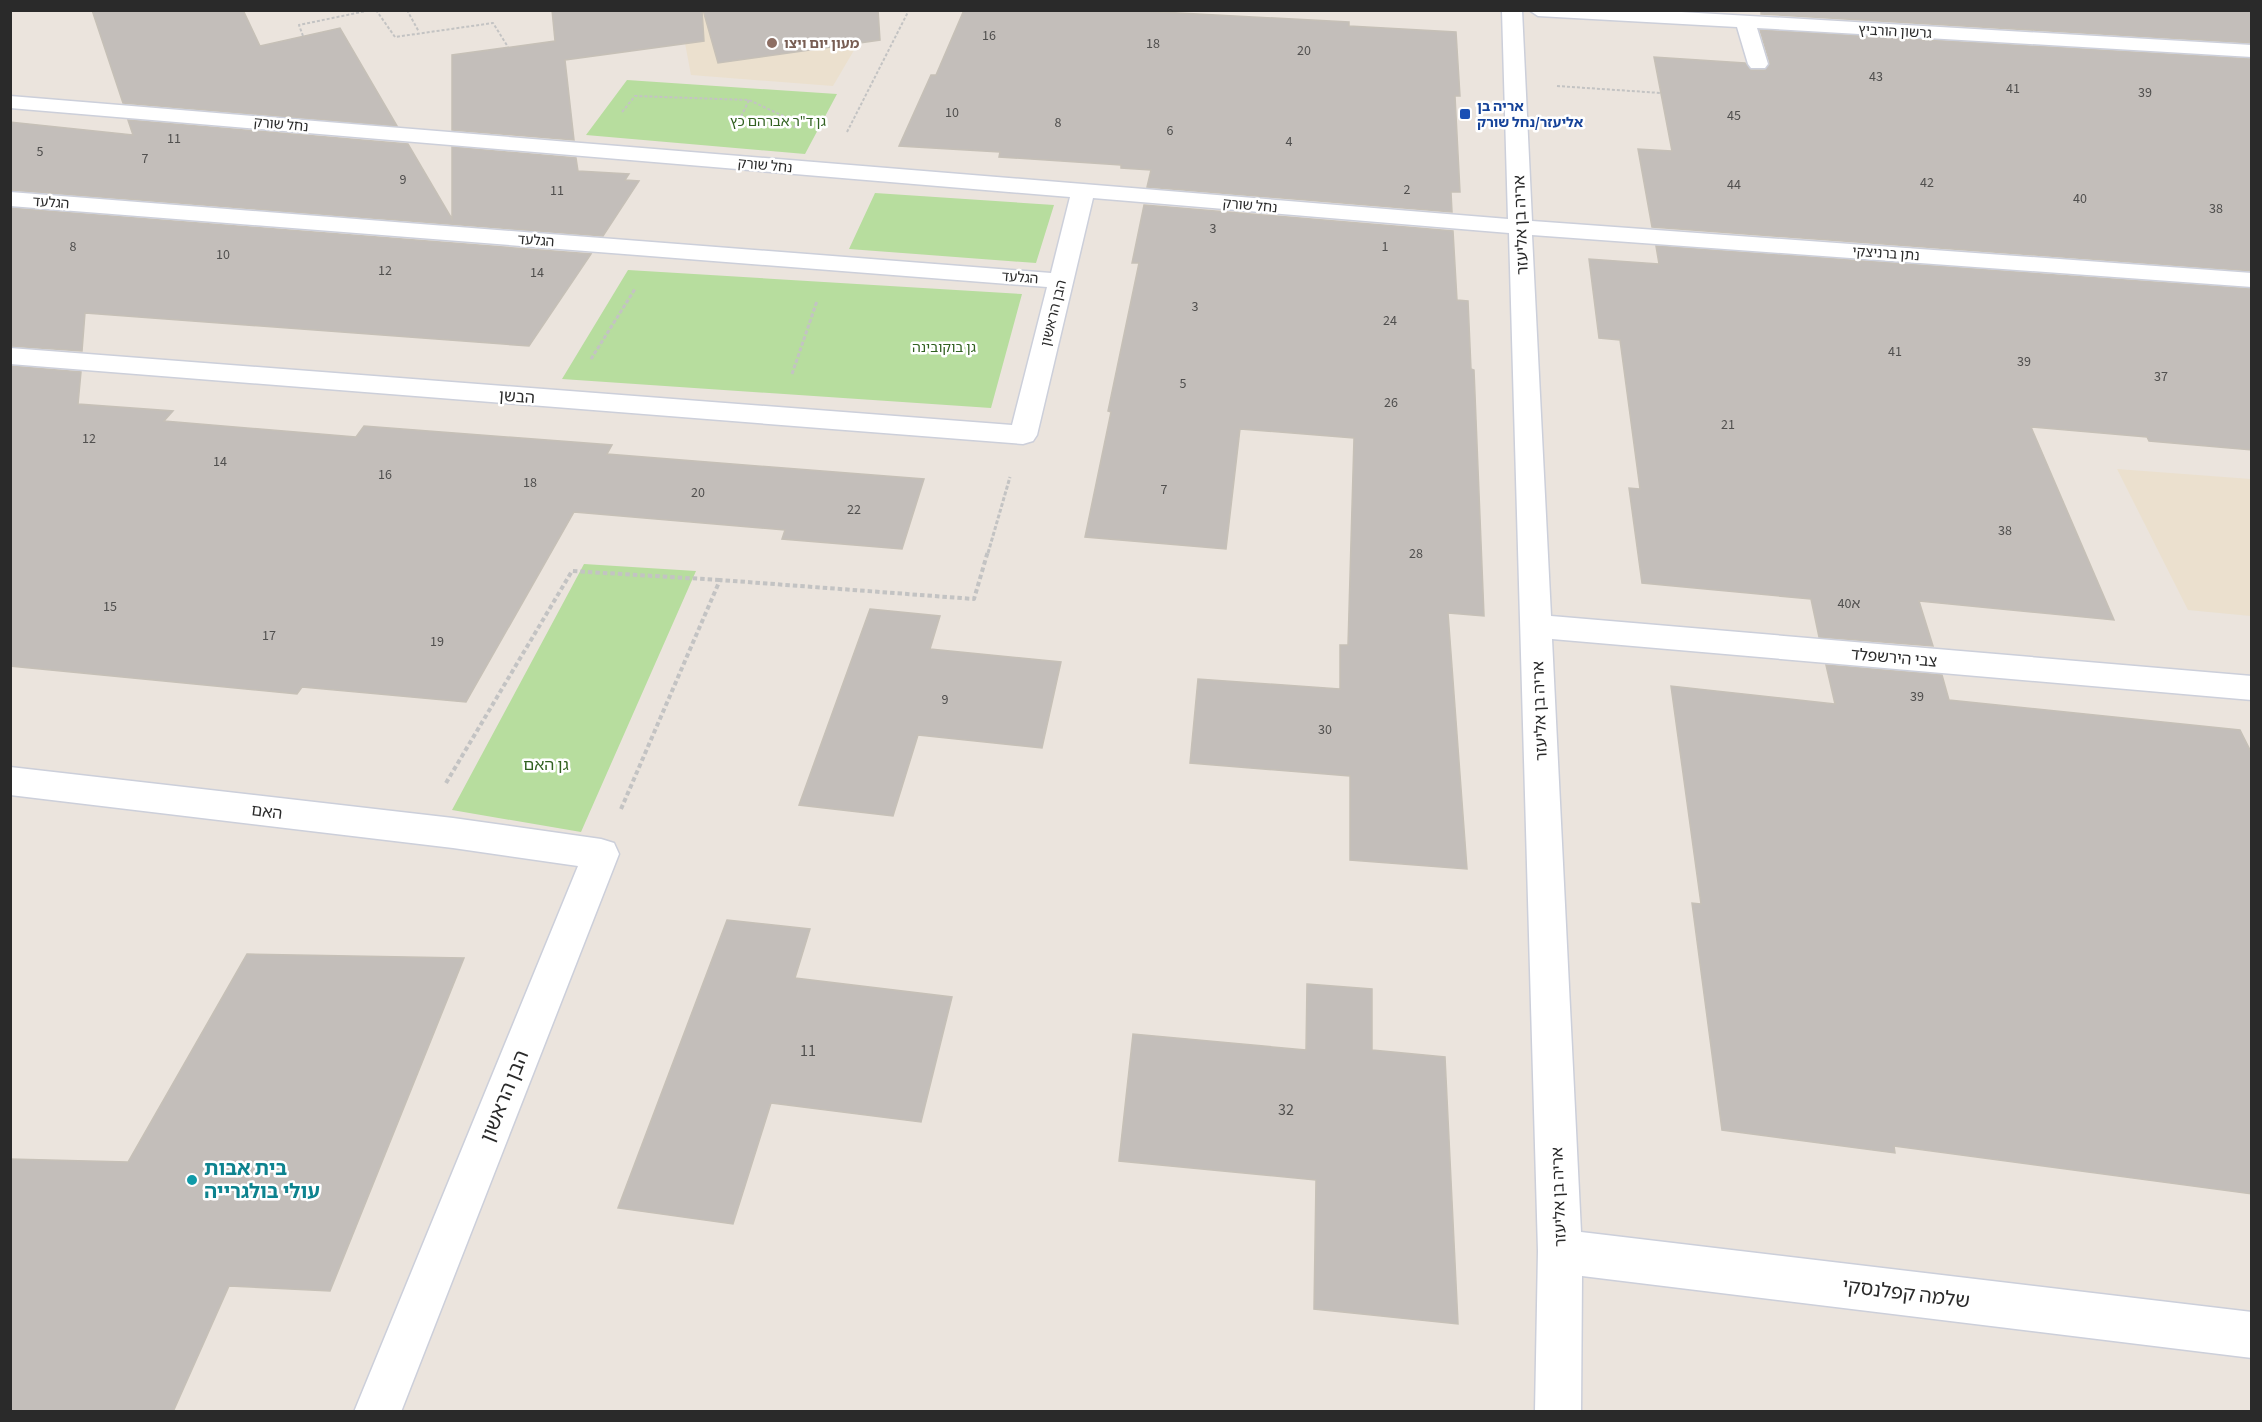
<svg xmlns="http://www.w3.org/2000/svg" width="2262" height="1422" font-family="'Source Sans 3','Noto Sans Hebrew',sans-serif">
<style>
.education{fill:#ebe0ce}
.green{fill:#b7dd9e}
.building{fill:#c3beba;stroke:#c6c0b7;stroke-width:1.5}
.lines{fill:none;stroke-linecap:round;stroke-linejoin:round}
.minor-casing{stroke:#cccfda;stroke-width:3}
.path-far2{stroke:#c3c3c3;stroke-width:2;stroke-dasharray:3 2;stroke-linecap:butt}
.path-far1{stroke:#c3c3c3;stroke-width:3;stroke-dasharray:4 2;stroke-linecap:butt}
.path{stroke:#c3c3c3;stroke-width:4;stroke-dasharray:4.5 3;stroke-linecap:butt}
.minor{fill:#fff;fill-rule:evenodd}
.education-dot{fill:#8d6e63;stroke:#fff;stroke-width:2}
.transit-dot{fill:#1a4fb4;stroke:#fff;stroke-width:2}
.culture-dot{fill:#0f9aa8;stroke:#fff;stroke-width:2}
.labels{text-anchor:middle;stroke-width:5;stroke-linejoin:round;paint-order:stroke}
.far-street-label{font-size:14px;fill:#2a2a2a;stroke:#fff}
.number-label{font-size:14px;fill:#504f4e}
.far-education-label{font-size:14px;font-weight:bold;fill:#785e54;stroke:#fff;text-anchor:start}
.far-transit-label{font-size:14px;font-weight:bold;fill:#164399;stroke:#fff;text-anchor:start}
.far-park-label{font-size:14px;fill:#316120;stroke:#fff}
.street-label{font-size:16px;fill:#2a2a2a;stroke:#fff}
.park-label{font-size:16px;fill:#316120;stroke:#fff}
.near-number-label{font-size:16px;fill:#504f4e}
.near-street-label{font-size:20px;fill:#2a2a2a;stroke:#fff}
.near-culture-label{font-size:20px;font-weight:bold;fill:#0d838f;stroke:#fff;text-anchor:start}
</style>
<rect width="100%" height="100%" fill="#ebe4dd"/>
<!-- education -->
<path class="education" d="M 679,11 L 877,11 L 833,86 L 691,75 Z
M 2117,469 L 2251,479 L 2251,616 L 2188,610 Z"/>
<!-- green -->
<path class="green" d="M 627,80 L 837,94 L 805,154 L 586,135 Z
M 875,193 L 1054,205 L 1036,263 L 849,249 Z
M 628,270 L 1022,294 L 991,408 L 562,379 Z
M 584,564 L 696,571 L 581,832 L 452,810 Z"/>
<!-- building -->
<path class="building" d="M 92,10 L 243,10 L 260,46 L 340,28 L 397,126 L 123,103 Z
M 552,10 L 702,10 L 704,41 L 565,60 L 574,140 L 452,130 L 452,55 L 555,41 Z
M 703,10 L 878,10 L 880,40 L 718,63 Z
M 964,10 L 1124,10 L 1349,22 L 1349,26 L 1456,32 L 1460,96 L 1455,96 L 1460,192 L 1451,192 L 1452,212 L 1147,187 L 1151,170 L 1121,168 L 1121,165 L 999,157 L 1000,152 L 899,146 L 931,75 L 936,75 Z
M 1761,10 L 2252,10 L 2252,43 L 1761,14 Z
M 1760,30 L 2252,59 L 2252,271 L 1652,227 L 1638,149 L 1672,151 L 1654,57 L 1745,63 L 1751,70 L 1765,70 L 1770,63 Z
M 128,120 L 408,144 L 452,219 L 452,147 L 576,158 L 578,171 L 629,174 L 625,180 L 639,181 L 603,236 L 10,190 L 10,122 L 133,135 Z
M 1144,205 L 1453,231 L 1457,300 L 1468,301 L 1471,369 L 1474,370 L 1484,616 L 1448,613 L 1467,869 L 1350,860 L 1350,776 L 1190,763 L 1198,679 L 1340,689 L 1340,645 L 1348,645 L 1354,438 L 1240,429 L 1226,549 L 1085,537 L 1111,412 L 1108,411 L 1139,263 L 1132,263 Z
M 10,208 L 591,254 L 529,346 L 85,313 L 82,351 L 10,346 Z
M 1656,246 L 2252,289 L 2252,450 L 2149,441 L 2147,437 L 2031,427 L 2114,620 L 1919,601 L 1933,646 L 1819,637 L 1811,599 L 1642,583 L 1629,488 L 1640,489 L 1620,340 L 1599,338 L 1589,259 L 1659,264 Z
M 10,366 L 81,372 L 78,404 L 173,411 L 164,421 L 356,437 L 364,426 L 612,445 L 607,454 L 924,479 L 902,549 L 782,539 L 785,530 L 574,512 L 466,702 L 302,687 L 297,694 L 10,666 Z
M 870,609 L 940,616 L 930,649 L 1061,662 L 1042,748 L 918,735 L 893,816 L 799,805 Z
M 1826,665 L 1942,675 L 1949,700 L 2240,730 L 2252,754 L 2252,1194 L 1894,1146 L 1895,1153 L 1722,1130 L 1692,903 L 1701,904 L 1671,686 L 1835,704 Z
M 727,920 L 810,929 L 795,978 L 952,997 L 921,1122 L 771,1103 L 733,1224 L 618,1208 Z
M 247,954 L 464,958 L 330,1291 L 229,1286 L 173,1412 L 10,1412 L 10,1159 L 128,1162 Z
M 1307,984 L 1372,989 L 1372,1050 L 1445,1057 L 1458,1324 L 1314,1309 L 1316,1180 L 1119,1161 L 1133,1034 L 1306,1050 Z"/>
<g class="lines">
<!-- minor casing -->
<g class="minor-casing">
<path id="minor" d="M 1502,10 L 1522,10 L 1532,221 L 2252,273 L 2252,287 L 1532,235 L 1551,616 L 2252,676 L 2252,700 L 1552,639 L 1581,1232 L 2252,1312 L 2252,1358 L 1582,1276 L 1581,1412 L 1535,1412 L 1538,1251 L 1509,233 L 1093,198 L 1037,435 L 1033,441 L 1023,444 L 10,364 L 10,348 L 1012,425 L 1047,287 L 10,206 L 10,192 L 1051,273 L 1070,197 L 10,108 L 10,96 L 1508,219 Z
M 1529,10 L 1647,10 L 2252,45 L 2252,57 L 1757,28 L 1768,64 L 1765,68 L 1751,68 L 1748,64 L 1737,27 L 1538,16 Z
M 10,767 L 453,818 L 601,839 L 614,843 L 619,854 L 401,1412 L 354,1412 L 578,866 L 453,848 L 10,795 Z"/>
</g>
<!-- path-far2 -->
<path class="path-far2" d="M 376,10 L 395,37 L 493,23 L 508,47
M 407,10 L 419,32
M 303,36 L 299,25 L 371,10
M 1557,86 L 1661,93
M 622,112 L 635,96 L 749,100 L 796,122 L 794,128
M 739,121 L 749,100
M 847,132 L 909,10"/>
<!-- path-far1 -->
<path class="path-far1" d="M 591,359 L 635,289
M 792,374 L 817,301
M 988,553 L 1010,477"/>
<!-- path -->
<path class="path" d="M 446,783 L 572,571 L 720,580
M 621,809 L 720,580 L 974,599 L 988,551"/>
<!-- minor -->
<use href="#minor" class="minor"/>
</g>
<!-- markers -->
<circle class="education-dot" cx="772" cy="43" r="6"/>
<rect class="transit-dot" x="1459" y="108" width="12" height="12" rx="3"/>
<circle class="culture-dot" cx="192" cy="1180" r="6"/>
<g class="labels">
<!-- far-street labels -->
<g class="far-street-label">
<text transform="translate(1895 31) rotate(3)" y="5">גרשון הורביץ</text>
<text transform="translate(281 124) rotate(5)" y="5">נחל שורק</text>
<text transform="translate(765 165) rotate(5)" y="5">נחל שורק</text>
<text transform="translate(51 202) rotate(4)" y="5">הגלעד</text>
<text transform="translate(1250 205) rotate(5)" y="5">נחל שורק</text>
<text transform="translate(536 240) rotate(4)" y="5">הגלעד</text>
<text transform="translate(1886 253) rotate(4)" y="5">נתן ברניצקי</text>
<text transform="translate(1020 277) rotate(4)" y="5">הגלעד</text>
<text transform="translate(1053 313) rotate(-76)" y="5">הבן הראשון</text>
</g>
<!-- number labels -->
<g class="number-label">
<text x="989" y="40">16</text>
<text x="1153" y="48">18</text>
<text x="1304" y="55">20</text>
<text x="1876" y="81">43</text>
<text x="2013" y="93">41</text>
<text x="2145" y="97">39</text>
<text x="952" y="117">10</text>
<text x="1734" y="120">45</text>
<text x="1058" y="127">8</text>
<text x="1170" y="135">6</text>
<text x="174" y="143">11</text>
<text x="1289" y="146">4</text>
<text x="40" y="156">5</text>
<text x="145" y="163">7</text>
<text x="403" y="184">9</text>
<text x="1927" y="187">42</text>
<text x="1734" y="189">44</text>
<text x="1407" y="194">2</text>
<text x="557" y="195">11</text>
<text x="2080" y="203">40</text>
<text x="2216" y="213">38</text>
<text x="1213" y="233">3</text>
<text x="73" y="251">8</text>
<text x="1385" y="251">1</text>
<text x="223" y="259">10</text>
<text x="385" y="275">12</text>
<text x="537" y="277">14</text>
<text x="1195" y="311">3</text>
<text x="1390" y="325">24</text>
<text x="1895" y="356">41</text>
<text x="2024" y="366">39</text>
<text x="2161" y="381">37</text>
<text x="1183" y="388">5</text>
<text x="1391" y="407">26</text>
<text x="1728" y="429">21</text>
<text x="89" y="443">12</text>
<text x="220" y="466">14</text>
<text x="385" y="479">16</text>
<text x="530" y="487">18</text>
<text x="1164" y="494">7</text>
<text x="698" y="497">20</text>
<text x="854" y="514">22</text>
<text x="2005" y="535">38</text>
<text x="1416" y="558">28</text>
<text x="1849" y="608">40א</text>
<text x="110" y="611">15</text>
<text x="269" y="640">17</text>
<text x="437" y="646">19</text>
<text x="1917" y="701">39</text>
<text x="945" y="704">9</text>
<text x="1325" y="734">30</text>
</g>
<!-- far-education labels -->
<g class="far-education-label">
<text x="784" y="48">מעון יום ויצו</text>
</g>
<!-- far-transit labels -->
<g class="far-transit-label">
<text x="1477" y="111">אריה בן<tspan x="1477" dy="16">אליעזר/נחל שורק</tspan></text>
</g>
<!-- far-park labels -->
<g class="far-park-label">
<text x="778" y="126">גן ד"ר אברהם כץ</text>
<text x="944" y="352">גן בוקובינה</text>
</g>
<!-- street labels -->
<g class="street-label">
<text transform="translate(1520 225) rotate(-92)" y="6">אריה בן אליעזר</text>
<text transform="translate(517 396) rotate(4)" y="6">הבשן</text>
<text transform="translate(1894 657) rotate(5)" y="6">צבי הירשפלד</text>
<text transform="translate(1539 711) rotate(-92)" y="6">אריה בן אליעזר</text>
<text transform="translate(267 811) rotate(7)" y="6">האם</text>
<text transform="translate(1558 1197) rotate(-92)" y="6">אריה בן אליעזר</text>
</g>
<!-- park labels -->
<g class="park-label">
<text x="546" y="770">גן האם</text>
</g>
<!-- near-number labels -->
<g class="near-number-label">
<text x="808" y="1056">11</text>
<text x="1286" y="1115">32</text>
</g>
<!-- near-street labels -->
<g class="near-street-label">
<text transform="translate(504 1096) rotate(-68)" y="7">הבן הראשון</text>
<text transform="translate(1906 1293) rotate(7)" y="7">שלמה קפלנסקי</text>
</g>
<!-- near-culture labels -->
<g class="near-culture-label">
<text x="204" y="1175">בית אבות<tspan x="204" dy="23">עולי בולגרייה</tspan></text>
</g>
</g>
<!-- border -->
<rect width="2262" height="1422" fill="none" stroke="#2a2a2a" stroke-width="24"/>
</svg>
